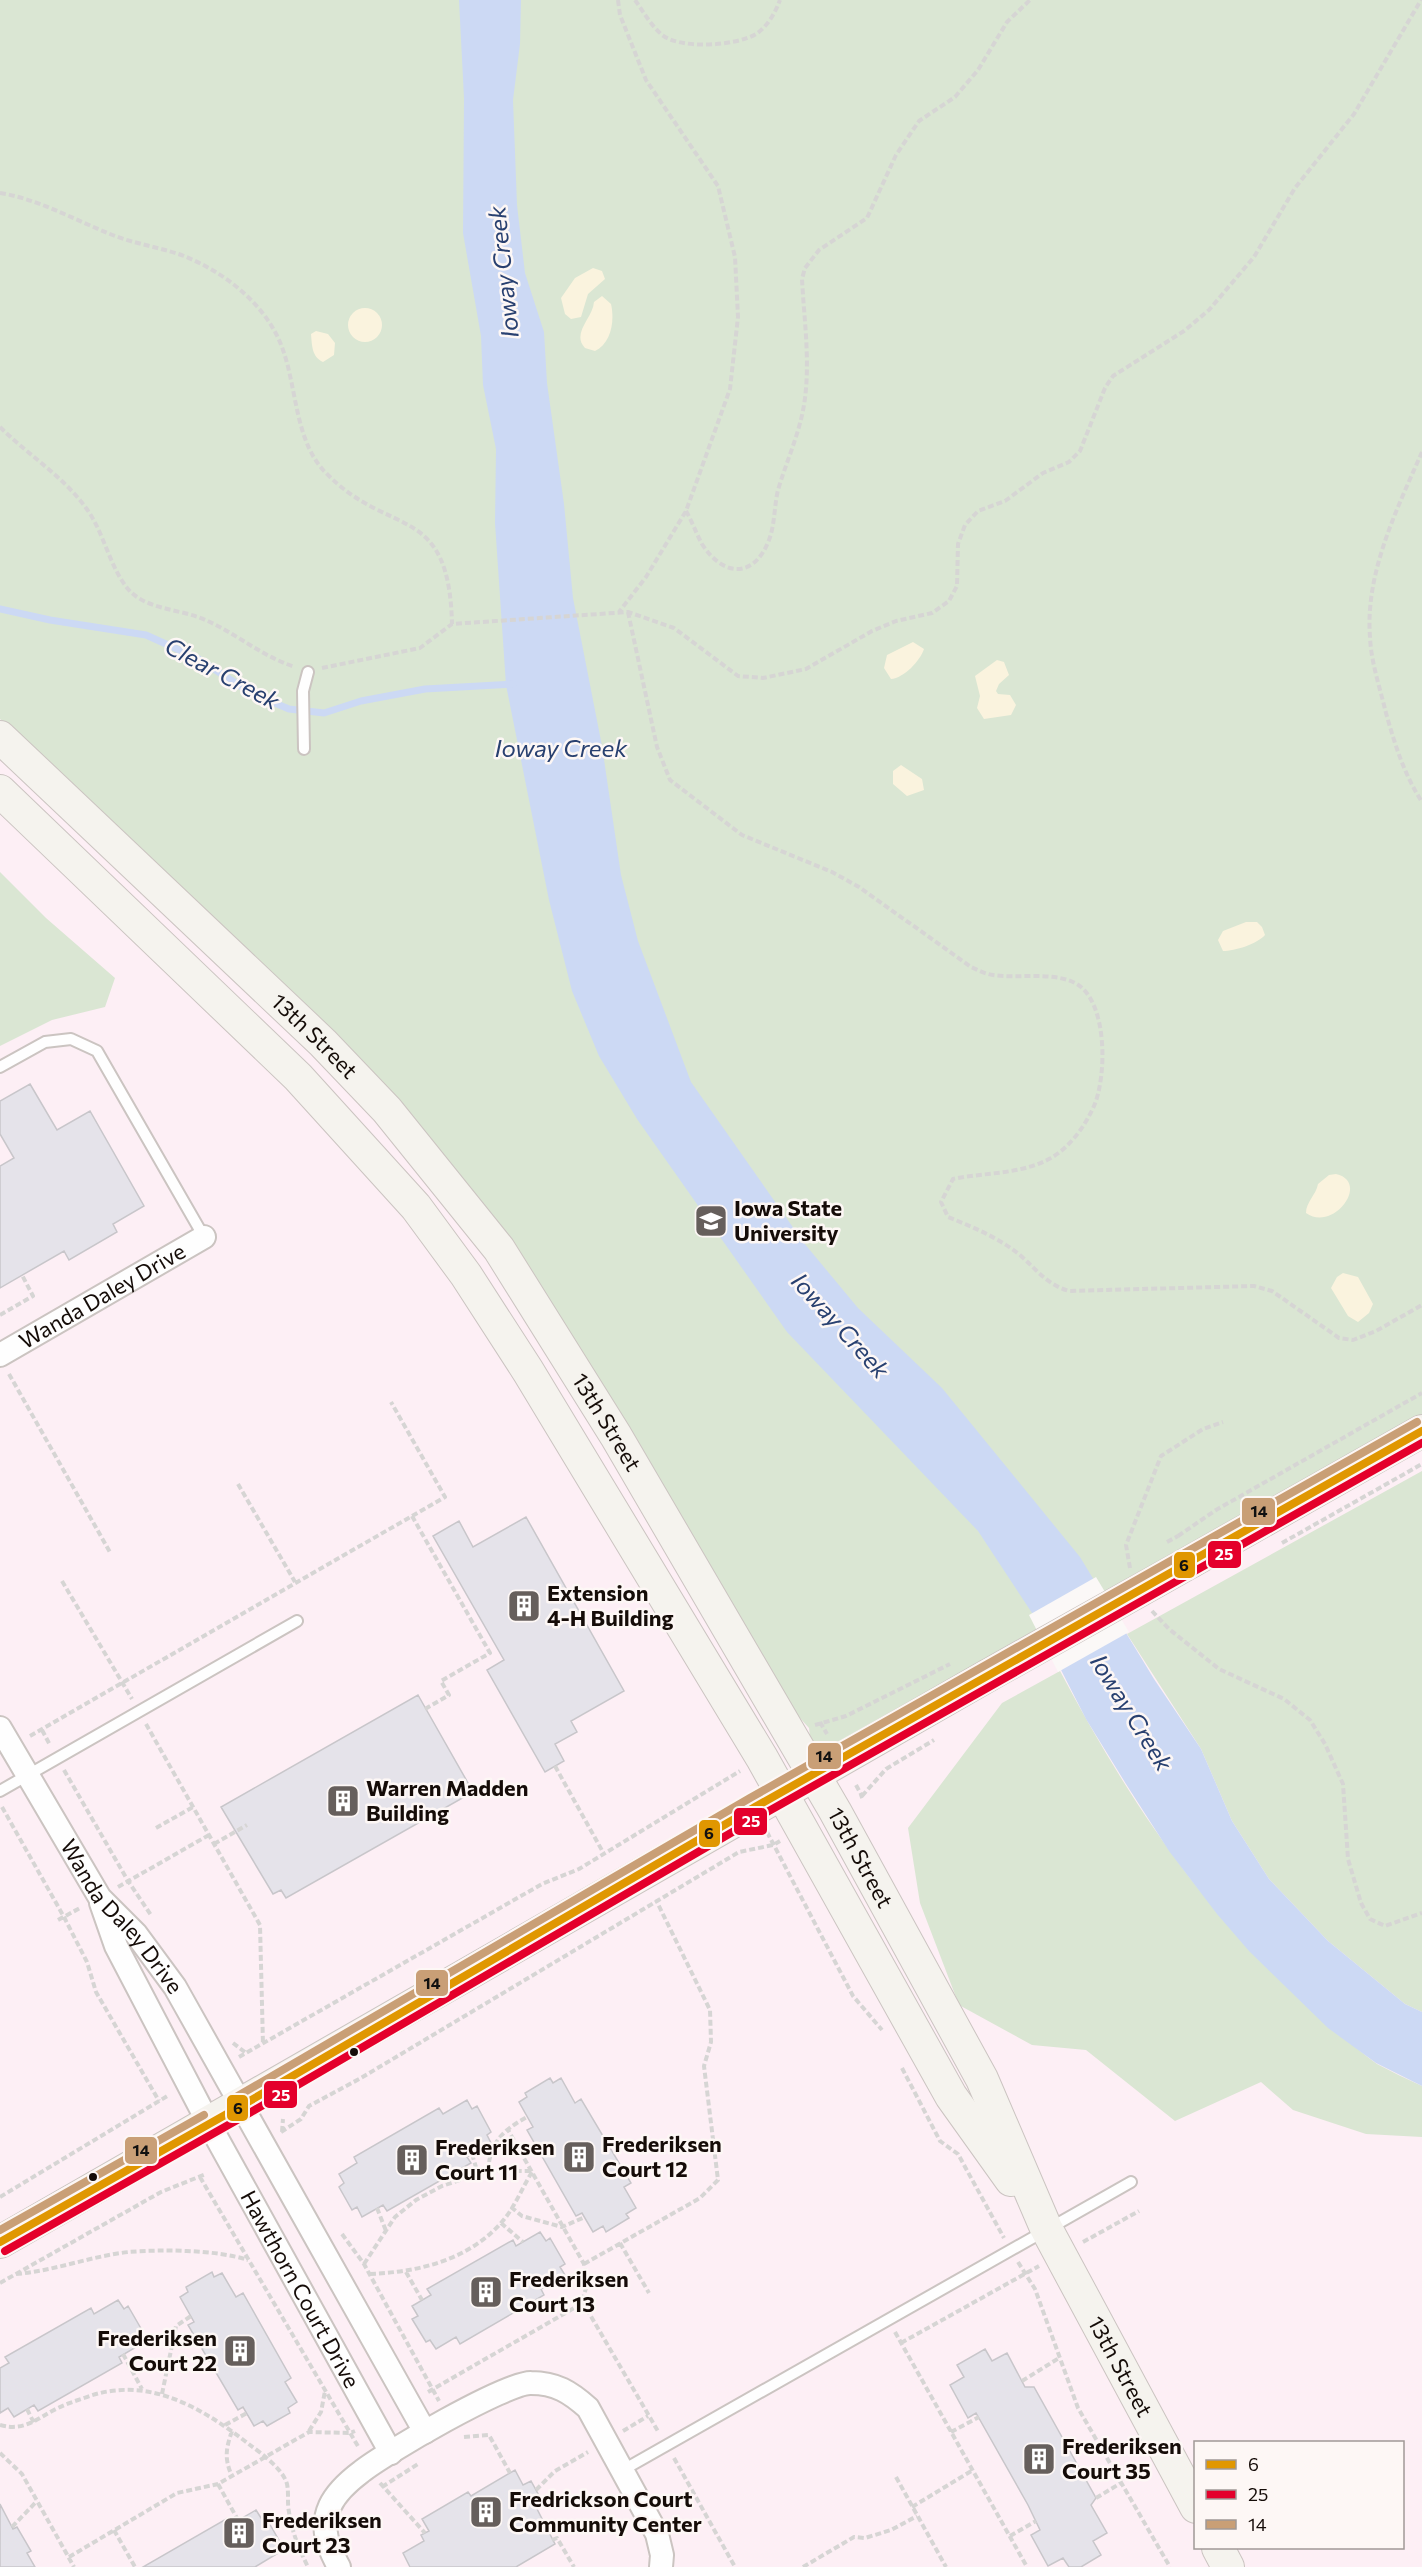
<svg xmlns="http://www.w3.org/2000/svg" width="1422" height="2567" font-family="Commissioner,sans-serif">
<style>
.education{fill:#fdeff5;fill-rule:evenodd}
.green{fill:#dae6d3}
.sand{fill:#faf3de}
.water{fill:#ccd9f4}
.pier{fill:#fbf8f7}
.lines{fill:none;stroke-linecap:round;stroke-linejoin:round}
.stream{stroke:#ccd9f4;stroke-width:7}
.building{fill:#e5e3ea;stroke:#c8c6ca;stroke-width:1.5}
.service-casing{stroke:#cbc4c1;stroke-width:14}
.minor-casing{stroke:#cbc4c1;stroke-width:26}
.secondary-casing{stroke:#cbc4c1;stroke-width:34}
.path{stroke:#d6d5d4;stroke-width:4;stroke-dasharray:6 3;stroke-linecap:butt}
.service{stroke:#fefefe;stroke-width:10}
.minor{stroke:#fefefe;stroke-width:22}
.secondary{stroke:#f5f3ee;stroke-width:32}
.secondary-bridge-casing{stroke:#cbc4c1;stroke-width:34;stroke-linecap:butt}
.path-bridge{stroke:#d6d5d4;stroke-width:4;stroke-dasharray:6 3;stroke-linecap:butt}
.secondary-bridge{stroke:#f5f3ee;stroke-width:32}
.bus-1-casing{stroke:#fdf7f5;stroke-width:12}
.bus-2-casing{stroke:#fdf7f5;stroke-width:12}
.bus-3-casing{stroke:#fdf7f5;stroke-width:12}
.bus-1{stroke:#e09701;stroke-width:8}
.bus-2{stroke:#e4002b;stroke-width:8}
.bus-3{stroke:#c99f76;stroke-width:8}
.bus-dot{fill:#150c08;stroke:#fdf7f5;stroke-width:2}
.labels{text-anchor:middle;stroke-width:5;stroke-linejoin:round;paint-order:stroke}
.street-label{font-size:22px;fill:#150c08;stroke:#fdf7f5}
.poi-label{font-size:22px;font-weight:bold;fill:#150c08;stroke:#fdf7f5;text-anchor:start}
.water-label{font-size:24px;font-style:italic;fill:#284070;stroke:#fdf7f5}
.line-badge{stroke:#fdf7f5;stroke-width:2}
.badge-label{font-size:16px;text-anchor:middle;font-weight:bold;fill:#fff}
.pale-badge-label{font-size:16px;text-anchor:middle;font-weight:bold;fill:#111}
</style>
<rect width="100%" height="100%" fill="#fbf8f7"/>
<!-- education -->
<path class="education" d="M 0,0 L 1422,0 L 1422,2567 L 0,2567 ZM 1196,2442 L 1402,2442 L 1402,2548 L 1196,2548 Z"/>
<!-- green -->
<path class="green" d="M 0,0 L 1422,0 L 1422,1431 L 814,1774 L 809,1728 L 799,1717 L 568,1333 L 174,884 L 0,719 Z
M 0,872 L 46,918 L 115,978 L 105,1007 L 52,1020 L 0,1046 Z
M 1422,1471 L 1422,2012 L 1405,2004 L 1328,1941 L 1269,1879 L 1232,1821 L 1201,1749 L 1127,1634 Z
M 1060,1671 C 1130,1803 1207,1919 1322,2017 C 1340,2032 1358,2051 1377,2064 C 1392,2072 1407,2079 1422,2086 L 1422,2137 L 1366,2134 L 1293,2110 L 1261,2082 L 1175,2121 L 1086,2050 L 1032,2045 L 959,2005 L 920,1903 L 908,1828 L 1002,1703 Z"/>
<!-- sand -->
<path class="sand" d="M 593,268 L 602,271 L 605,279 L 588,294 L 581,317 L 571,319 L 565,314 L 561,298 L 575,278 Z
M 602,296 L 611,304 C 615,321 611,343 595,351 L 585,348 C 571,333 593,318 594,302 Z
M348 325a17 17 0 1 1 34 0a17 17 0 1 1-34 0Z
M 316,331 L 328,334 L 335,343 L 334,355 L 323,362 C 312,357 312,346 311,334 Z
M 913,642 L 924,649 C 920,661 904,678 891,679 L 884,668 L 887,655 Z
M 997,660 L 1004,662 L 1009,675 L 999,684 L 996,691 L 998,694 L 1010,695 L 1016,705 L 1011,715 L 984,719 L 977,708 L 980,696 L 975,676 Z
M 901,765 L 922,779 L 924,790 L 907,796 L 893,784 L 893,771 Z
M 1246,922 L 1257,922 L 1262,927 L 1265,935 C 1257,944 1235,951 1223,951 L 1218,940 L 1223,931 Z
M 1336,1174 C 1371,1182 1333,1233 1306,1213 C 1306,1202 1316,1195 1318,1184 L 1329,1175 Z
M 1343,1273 L 1358,1277 L 1373,1304 L 1369,1313 L 1358,1322 L 1348,1316 L 1331,1288 L 1337,1277 Z"/>
<!-- water -->
<path class="water" d="M 459,0 L 521,0 L 520,44 L 513,100 L 517,205 L 525,273 L 544,332 L 547,383 L 564,504 L 573,598 L 602,746 L 621,875 L 638,941 L 691,1082 L 804,1243 L 858,1308 L 942,1388 L 1080,1557 L 1154,1679 L 1201,1749 L 1232,1821 L 1269,1879 L 1328,1941 L 1405,2004 L 1422,2012 L 1422,2086 L 1376,2063 L 1328,2028 L 1249,1951 L 1217,1914 L 1169,1851 L 1126,1784 L 1086,1719 L 1032,1613 L 978,1531 L 787,1332 L 637,1119 L 599,1056 L 572,991 L 549,900 L 506,685 L 495,523 L 496,449 L 483,385 L 481,336 L 463,233 L 464,98 Z"/>
<!-- pier -->
<path class="pier" d="M 1096,1577 L 1129,1632 L 1058,1672 L 1029,1615 Z"/>
<g class="lines">
<!-- stream -->
<path class="stream" d="M 0,609 L 50,620 L 146,635 L 197,658 L 251,693 L 289,709 L 324,713 L 361,701 L 425,689 L 513,684"/>
</g>
<!-- building -->
<path class="building" d="M 30,1084 L 57,1130 L 90,1111 L 144,1206 L 113,1224 L 117,1232 L 69,1260 L 64,1251 L 0,1288 L 0,1166 L 14,1158 L 0,1134 L 0,1101 Z
M 526,1517 L 624,1691 L 571,1721 L 577,1732 L 555,1744 L 564,1761 L 545,1772 L 487,1670 L 504,1660 L 433,1536 L 459,1521 L 473,1547 Z
M 418,1695 L 468,1783 L 461,1788 L 466,1796 L 286,1898 L 281,1890 L 273,1894 L 221,1807 Z
M 550,2078 L 553,2083 L 561,2078 L 575,2103 L 581,2099 L 631,2183 L 624,2187 L 636,2208 L 626,2214 L 629,2218 L 606,2232 L 603,2226 L 593,2232 L 582,2213 L 576,2216 L 527,2130 L 533,2127 L 519,2102 L 527,2097 L 525,2093 Z
M 467,2100 L 472,2109 L 477,2106 L 491,2132 L 487,2135 L 491,2143 L 467,2157 L 471,2163 L 387,2211 L 383,2205 L 362,2217 L 357,2207 L 352,2210 L 339,2187 L 344,2183 L 339,2174 L 357,2163 L 354,2157 L 439,2108 L 443,2114 Z
M 540,2232 L 546,2241 L 550,2238 L 565,2264 L 560,2267 L 565,2275 L 541,2289 L 544,2295 L 460,2344 L 456,2337 L 436,2349 L 430,2340 L 426,2342 L 412,2319 L 418,2316 L 412,2306 L 431,2295 L 427,2289 L 513,2240 L 516,2246 Z
M 212,2272 L 214,2277 L 222,2273 L 236,2297 L 243,2293 L 291,2378 L 285,2382 L 297,2402 L 288,2408 L 290,2413 L 267,2426 L 263,2421 L 254,2426 L 243,2407 L 238,2410 L 188,2325 L 194,2322 L 180,2297 L 188,2292 L 186,2287 Z
M 118,2300 L 124,2309 L 128,2306 L 143,2332 L 138,2335 L 143,2343 L 119,2357 L 122,2363 L 38,2411 L 34,2405 L 14,2417 L 8,2408 L 0,2413 L 0,2368 L 9,2363 L 5,2357 L 91,2308 L 94,2314 Z
M 985,2349 L 992,2361 L 1007,2353 L 1025,2387 L 1034,2387 L 1096,2498 L 1091,2505 L 1107,2533 L 1093,2541 L 1101,2555 L 1081,2567 L 1069,2567 L 1063,2558 L 1048,2566 L 1031,2535 L 1040,2530 L 1028,2505 L 976,2413 L 968,2418 L 950,2385 L 964,2377 L 957,2365 Z
M 515,2470 L 523,2485 L 531,2481 L 542,2501 L 535,2505 L 555,2544 L 516,2567 L 410,2567 L 403,2553 L 424,2541 L 421,2535 L 429,2531 L 422,2519 L 468,2492 L 471,2496 Z
M 0,2504 L 13,2529 L 17,2527 L 31,2551 L 27,2553 L 35,2567 L 0,2567 Z
M 256,2510 L 261,2518 L 265,2516 L 280,2542 L 276,2544 L 280,2552 L 255,2567 L 143,2567 L 228,2518 L 232,2524 Z"/>
<g class="lines">
<!-- service casing -->
<g class="service-casing">
<path id="service" d="M 304,749 L 303,691 L 308,672
M 0,1067 L 45,1042 L 71,1039 L 97,1051 L 204,1237
M 0,1791 L 297,1621
M 623,2470 L 1131,2182"/>
</g>
<!-- minor casing -->
<g class="minor-casing">
<g id="minor">
<path id="s1" d="M 0,1355 L 204,1237"/>
<path id="s2" d="M 0,1728 L 100,1898 L 136,1934 L 175,1987 L 425,2432"/>
<path id="s3" d="M 101,1903 L 116,1946 L 209,2124 L 391,2453"/>
<path d="M 339,2567 C 328,2547 320,2528 330,2506 C 336,2493 349,2481 361,2472 C 383,2454 507,2382 531,2383 C 556,2383 570,2392 588,2408 L 657,2534 L 662,2555 L 661,2567"/>
</g>
</g>
<!-- secondary casing -->
<g class="secondary-casing">
<g id="secondary">
<path id="s4" d="M 0,737 L 323,1043 L 387,1110 L 499,1249 L 616,1436 L 835,1811 L 982,2079 L 1046,2228 L 1196,2507"/>
<path d="M 0,791 L 298,1077 L 416,1207 L 466,1275 L 528,1371 L 762,1758 L 951,2096 L 1011,2180"/>
<path d="M 1192,1561 L 1422,1431"/>
<path d="M 0,2242 L 987,1676"/>
<path d="M 1218,2548 L 1228,2567"/>
</g>
</g>
<!-- path -->
<path class="path" d="M 618,0 L 620,15 L 646,80 L 718,186 L 735,257 L 738,317 L 730,389 L 686,511 L 646,577 L 619,612
M 635,0 C 643,11 650,24 661,34 C 679,50 736,46 756,34 C 768,26 775,13 780,0
M 0,193 C 38,199 75,220 110,234 C 134,244 160,247 184,256 C 226,273 268,306 283,350 C 297,389 295,442 326,473 C 390,539 449,501 452,624
M 0,427 C 28,455 63,476 86,508 C 104,532 109,566 128,589 C 144,608 175,609 198,617 C 233,630 258,655 295,667
M 1422,452 C 1397,509 1365,573 1370,637 C 1371,662 1380,688 1386,713 C 1395,745 1404,774 1422,802
M 686,511 C 692,521 696,533 702,544 C 723,577 754,579 769,540 C 775,524 774,507 778,490 C 787,459 801,431 805,398 C 810,359 804,318 802,279 L 805,268 L 819,250 L 867,218 L 896,155 L 919,121 L 955,97 L 978,70 L 1007,22 L 1030,0
M 628,612 L 657,747 L 670,780 L 742,835 L 832,872 L 859,887 L 971,967 C 978,970 985,974 993,975 C 1018,979 1051,971 1075,983 C 1108,1000 1107,1076 1094,1106 C 1085,1126 1071,1146 1051,1158 C 1020,1175 986,1172 953,1179 L 941,1202 L 948,1217 C 973,1227 999,1238 1020,1255 C 1037,1270 1046,1284 1069,1291 L 1254,1286 L 1272,1291 L 1339,1338 L 1353,1340 L 1376,1331 L 1422,1305
M 322,668 L 420,648 L 452,624 L 628,612 L 674,628 L 738,676 L 763,678 L 806,669 L 872,631 L 896,621 L 932,613 L 949,601 L 957,586 L 958,544 L 965,525 L 978,511 L 1005,501 L 1043,473 L 1069,462 L 1080,451 L 1105,388 L 1113,376 L 1184,331 L 1209,310 L 1254,257 L 1295,188 L 1354,114 L 1421,0
M 0,1315 L 33,1296 L 22,1275
M 9,1374 L 111,1554
M 238,1484 L 295,1582
M 412,1516 L 490,1653 L 441,1681 L 449,1695 L 425,1709
M 1178,1536 L 1216,1510 L 1422,1393
M 1282,1543 L 1422,1464
M 1130,1568 L 1126,1545 L 1161,1456 L 1203,1429 L 1223,1422
M 62,1581 L 132,1699
M 1152,1611 L 1169,1629 L 1219,1669 L 1284,1699 L 1310,1720 L 1325,1744 L 1343,1784 L 1348,1859 L 1361,1903 L 1370,1919 L 1385,1926 L 1422,1913
M 820,1722 L 827,1734
M 146,1724 L 260,1925 L 263,2044
M 815,1725 L 846,1716 L 950,1664
M 42,1730 L 50,1745
M 30,1736 L 445,1497 L 391,1402
M 555,1766 L 604,1854
M 64,1770 L 128,1881 L 151,1915
M 856,1785 L 862,1796 L 859,1797
M 862,1796 L 886,1769 L 934,1740
M 2,1807 L 64,1917 L 87,1962 L 96,1992 L 159,2101
M 156,1828 L 193,1807
M 767,1832 L 853,1996 L 882,2030
M 214,1844 L 247,1825
M 118,1887 L 209,1835
M 58,1920 L 80,1908
M 233,2043 L 246,2053
M 239,2057 L 542,1884 L 579,1869 L 740,1771
M 902,2068 L 940,2141 L 958,2154 L 1004,2238
M 281,2132 L 301,2119 L 309,2106 L 361,2078 L 739,1852 L 773,1845 L 780,1841
M 282,2132 L 283,2119
M 472,2154 L 478,2174
M 488,2171 C 490,2142 503,2130 527,2117
M 200,2177 L 359,2448
M 0,2197 L 169,2095
M 511,2207 L 522,2216 L 562,2227 L 585,2217
M 377,2208 L 386,2231
M 501,2223 L 523,2242
M 342,2234 L 364,2264 L 439,2401
M 1083,2242 L 1139,2211
M 620,2243 L 649,2293
M 1018,2262 L 1035,2289 L 1078,2408 L 1170,2567
M 364,2264 L 395,2217 L 416,2200 L 442,2186 L 487,2171 L 532,2171
M 584,2264 L 700,2198 L 718,2180 L 704,2066 L 711,2042 L 710,2010 L 656,1900
M 406,2272 L 422,2300
M 16,2274 C 54,2271 91,2256 129,2252 C 162,2249 218,2250 248,2260
M 370,2274 C 417,2272 467,2261 501,2223 C 514,2209 522,2188 532,2172
M 0,2283 L 161,2192 L 206,2174
M 582,2301 L 659,2433
M 895,2332 L 1027,2567
M 901,2343 L 1039,2266
M 123,2354 L 142,2389
M 1022,2381 L 1059,2358
M 428,2392 L 581,2304 L 587,2285 L 584,2264 L 507,2128
M 162,2394 L 176,2326 L 191,2316
M 27,2409 L 34,2423
M 0,2425 C 25,2432 37,2418 58,2408 C 66,2404 75,2401 84,2398 C 147,2374 201,2407 250,2445 C 262,2454 283,2469 287,2484 C 289,2493 287,2503 289,2512 C 292,2532 299,2549 308,2567
M 225,2425 L 247,2413
M 232,2431 C 226,2448 224,2459 232,2476
M 309,2431 L 321,2412 L 325,2391
M 623,2431 L 648,2416
M 951,2432 L 979,2417
M 464,2437 L 489,2435 L 510,2473
M 0,2453 L 22,2474 L 74,2567
M 674,2458 L 735,2567
M 896,2477 L 946,2567
M 380,2483 L 425,2533
M 218,2484 L 238,2520
M 382,2487 L 418,2464
M 536,2490 L 555,2471 L 588,2452
M 1096,2498 L 1121,2483
M 912,2507 L 973,2470
M 12,2527 L 37,2501
M 114,2530 L 135,2567
M 1010,2536 L 1036,2521
M 552,2540 L 557,2538 L 574,2567
M 69,2557 L 177,2493 L 218,2484 L 309,2432 L 350,2433 L 355,2431
M 803,2567 L 854,2537 L 865,2538 L 891,2530 L 917,2516"/>
<!-- service -->
<use href="#service" class="service"/>
<!-- minor -->
<use href="#minor" class="minor"/>
<!-- secondary -->
<use href="#secondary" class="secondary"/>
<!-- secondary-bridge casing -->
<g class="secondary-bridge-casing">
<path id="secondary-bridge" d="M 987,1676 L 1192,1561"/>
</g>
<!-- path-bridge -->
<path class="path-bridge" d="M 1167,1542 L 1178,1536"/>
<!-- secondary-bridge -->
<use href="#secondary-bridge" class="secondary-bridge"/>
<!-- bus-1 casing -->
<g class="bus-1-casing">
<path id="bus-1" d="M 0,2242 L 241,2106 L 755,1807 L 1422,1431"/>
</g>
<!-- bus-2 casing -->
<g class="bus-2-casing">
<path id="bus-2" d="M 5,2251 L 246,2115 L 760,1816 L 1422,1443"/>
</g>
<!-- bus-3 casing -->
<g class="bus-3-casing">
<path id="bus-3" d="M 236,2097 L 750,1798 L 1417,1422
M 0,2230 L 204,2115"/>
</g>
<!-- bus-1 -->
<use href="#bus-1" class="bus-1"/>
<!-- bus-2 -->
<use href="#bus-2" class="bus-2"/>
<!-- bus-3 -->
<use href="#bus-3" class="bus-3"/>
</g>
<!-- icons -->
<defs>
<g id="university-square" transform="scale(1.725)"><rect x="-9" y="-9" width="18" height="18" rx="4" fill="#665f5c" stroke="#fdf7f5"/><path d="M0-5L7-2L0 1L-7-2ZM-4 1L0 2.5L4 1V4Q0 6-4 4Z" fill="#fff"/></g>
<g id="building-square" transform="scale(1.725)"><rect x="-9" y="-9" width="18" height="18" rx="4" fill="#665f5c" stroke="#fdf7f5"/><path d="M-4-6H4V6H1V3H-1V6H-4ZM-2.5-4.3h1.7v1.8h-1.7ZM.8-4.3h1.7v1.8H.8ZM-2.5-1h1.7V.8h-1.7ZM.8-1h1.7V.8H.8Z" fill="#fff"/></g>
</defs>
<g fill-rule="evenodd">
<use href="#university-square" x="711" y="1221"/>
<use href="#building-square" x="524" y="1606"/>
<use href="#building-square" x="343" y="1801"/>
<use href="#building-square" x="579" y="2157"/>
<use href="#building-square" x="412" y="2160"/>
<use href="#building-square" x="486" y="2292"/>
<use href="#building-square" x="240" y="2351"/>
<use href="#building-square" x="1039" y="2459"/>
<use href="#building-square" x="486" y="2512"/>
<use href="#building-square" x="239" y="2533"/>
</g>
<!-- markers -->
<g class="bus-dot">
<circle cx="354" cy="2052" r="5"/>
<circle cx="93" cy="2177" r="5"/>
</g>
<g class="labels">
<!-- street labels -->
<g class="street-label">
<text dy="8" stroke="none"><textPath href="#s4" startOffset="434">13th Street</textPath></text>
<text dy="8" stroke="none"><textPath href="#s1" startOffset="118">Wanda Daley Drive</textPath></text>
<text dy="8" stroke="none"><textPath href="#s4" startOffset="920">13th Street</textPath></text>
<text dy="8" stroke="none"><textPath href="#s4" startOffset="1424">13th Street</textPath></text>
<text dy="8" stroke="none"><textPath href="#s2" startOffset="225">Wanda Daley Drive</textPath></text>
<text dy="8" stroke="none"><textPath href="#s3" startOffset="435">Hawthorn Court Drive</textPath></text>
<text dy="8" stroke="none"><textPath href="#s4" startOffset="1996">13th Street</textPath></text>
</g>
<!-- poi labels -->
<g class="poi-label">
<text x="734" y="1216">Iowa State<tspan x="734" dy="25">University</tspan></text>
<text x="547" y="1601">Extension<tspan x="547" dy="25">4-H Building</tspan></text>
<text x="366" y="1796">Warren Madden<tspan x="366" dy="25">Building</tspan></text>
<text x="602" y="2152">Frederiksen<tspan x="602" dy="25">Court 12</tspan></text>
<text x="435" y="2155">Frederiksen<tspan x="435" dy="25">Court 11</tspan></text>
<text x="509" y="2287">Frederiksen<tspan x="509" dy="25">Court 13</tspan></text>
<text x="217" y="2346" text-anchor="end">Frederiksen<tspan x="217" dy="25">Court 22</tspan></text>
<text x="1062" y="2454">Frederiksen<tspan x="1062" dy="25">Court 35</tspan></text>
<text x="509" y="2507">Fredrickson Court<tspan x="509" dy="25">Community Center</tspan></text>
<text x="262" y="2528">Frederiksen<tspan x="262" dy="25">Court 23</tspan></text>
</g>
<!-- water labels -->
<g class="water-label">
<text transform="translate(504 272) rotate(-96)" y="8">Ioway Creek</text>
<text transform="translate(222 674) rotate(28)" y="8">Clear Creek</text>
<text x="561" y="757">Ioway Creek</text>
<text transform="translate(840 1326) rotate(48)" y="8">Ioway Creek</text>
<text transform="translate(1131 1713) rotate(58)" y="8">Ioway Creek</text>
</g>
</g>
<g class="line-badge">
<rect x="1241" y="1497" width="35" height="29" rx="6" fill="#c99f76"/>
<rect x="1207" y="1540" width="35" height="29" rx="6" fill="#e4002b"/>
<rect x="1173" y="1551" width="23" height="28" rx="6" fill="#e09701"/>
<rect x="807" y="1742" width="35" height="28" rx="6" fill="#c99f76"/>
<rect x="733" y="1807" width="35" height="29" rx="6" fill="#e4002b"/>
<rect x="698" y="1819" width="23" height="29" rx="6" fill="#e09701"/>
<rect x="415" y="1969" width="34" height="28" rx="6" fill="#c99f76"/>
<rect x="263" y="2080" width="35" height="29" rx="6" fill="#e4002b"/>
<rect x="226" y="2094" width="23" height="28" rx="6" fill="#e09701"/>
<rect x="124" y="2136" width="34" height="29" rx="6" fill="#c99f76"/>
</g>
<g class="badge-label">
<text x="1224" y="1560">25</text>
<text x="751" y="1827">25</text>
<text x="281" y="2101">25</text>
</g>
<g class="pale-badge-label">
<text x="1259" y="1517">14</text>
<text x="1184" y="1571">6</text>
<text x="824" y="1762">14</text>
<text x="709" y="1839">6</text>
<text x="432" y="1989">14</text>
<text x="238" y="2114">6</text>
<text x="141" y="2156">14</text>
</g>
<!-- legend -->
<rect x="1194" y="2441" width="210" height="108" fill="#fdf7f5" stroke="#a09996" stroke-width="1.5"/>
<rect x="1206" y="2460" width="30" height="9" fill="#e09701" stroke="#a09996" stroke-width="1.5"/>
<text x="1248" y="2471" font-size="18" fill="#150c08">6</text>
<rect x="1206" y="2490" width="30" height="9" fill="#e4002b" stroke="#a09996" stroke-width="1.5"/>
<text x="1248" y="2501" font-size="18" fill="#150c08">25</text>
<rect x="1206" y="2520" width="30" height="9" fill="#c99f76" stroke="#a09996" stroke-width="1.5"/>
<text x="1248" y="2531" font-size="18" fill="#150c08">14</text>
</svg>
